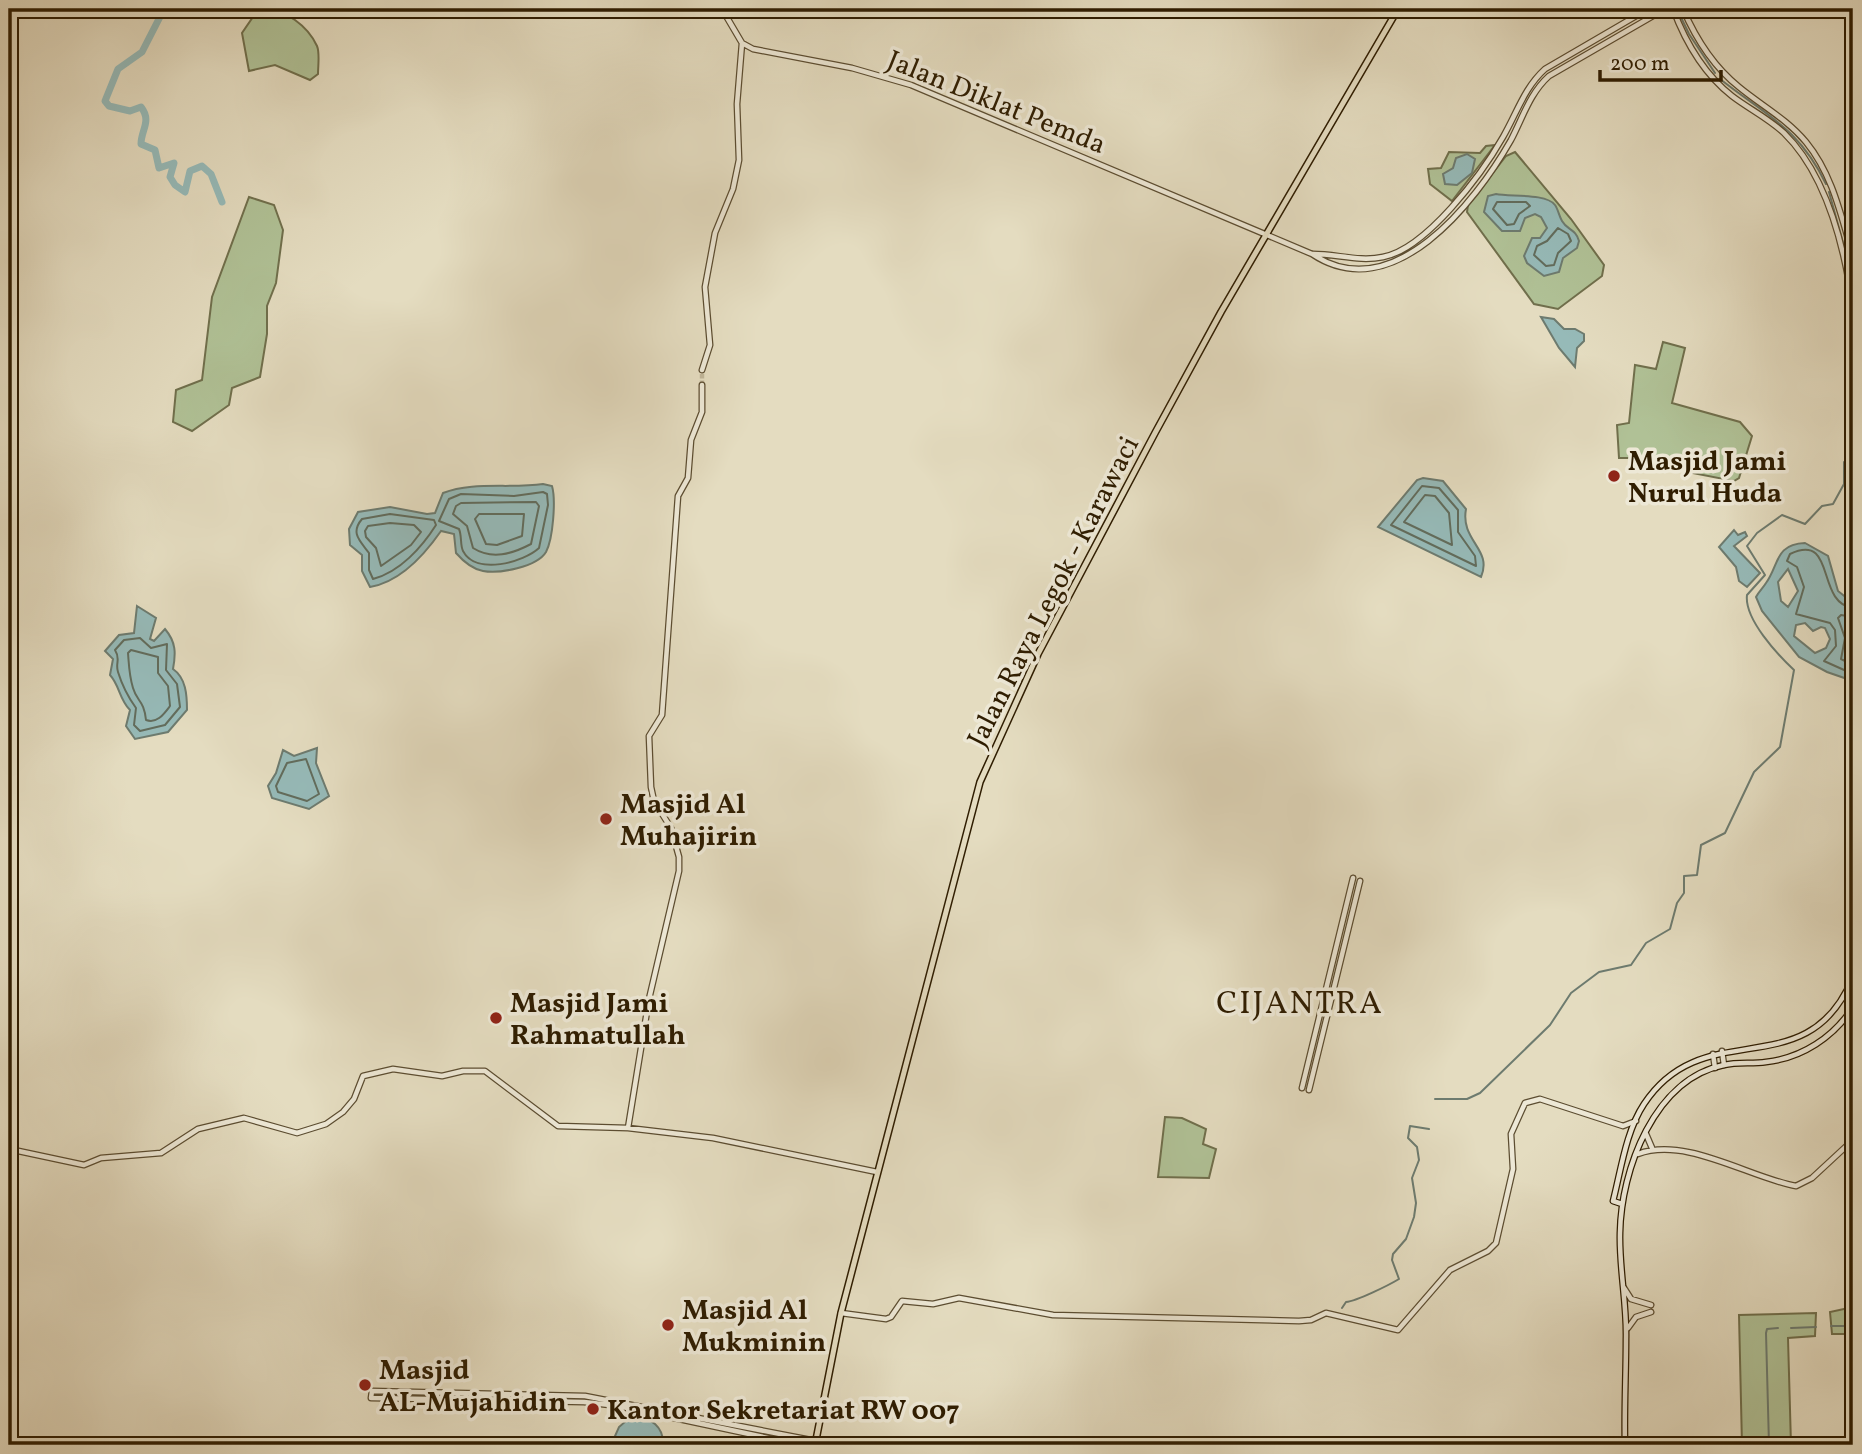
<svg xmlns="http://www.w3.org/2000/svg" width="1862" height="1454" font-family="Vollkorn,serif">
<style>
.green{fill:#b0c196;stroke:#706f4c;stroke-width:2}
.water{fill:#96bab8;stroke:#6d7b6f;stroke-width:2;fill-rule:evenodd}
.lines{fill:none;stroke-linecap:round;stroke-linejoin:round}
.shore{stroke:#626c5c;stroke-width:2}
.stream{stroke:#6d7b6f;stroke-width:2}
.river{stroke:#96bab8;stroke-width:7}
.tertiary-tunnel{stroke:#c0b69a;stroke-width:4.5;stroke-dasharray:4.5 2;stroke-linecap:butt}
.tertiary-casing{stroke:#5c4d31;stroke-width:7}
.secondary-casing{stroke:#2f1d01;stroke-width:7}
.primary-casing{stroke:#2f1d01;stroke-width:8}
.tertiary{stroke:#ede8d6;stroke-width:4.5}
.secondary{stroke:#ede8d6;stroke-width:4.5}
.primary{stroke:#e4dcc0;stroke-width:5}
.poi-dot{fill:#8f2418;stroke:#ede8d6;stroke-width:2.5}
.labels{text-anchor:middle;stroke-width:7;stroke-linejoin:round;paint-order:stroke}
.street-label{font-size:28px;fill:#2f1d01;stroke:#ede8d6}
.poi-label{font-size:28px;font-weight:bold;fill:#2f1d01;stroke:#ede8d6;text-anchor:start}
.quarter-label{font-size:32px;letter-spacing:2px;fill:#2f1d01;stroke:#ede8d6}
</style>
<rect width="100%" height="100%" fill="#e4dcc0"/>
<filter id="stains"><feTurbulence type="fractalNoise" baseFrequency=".00286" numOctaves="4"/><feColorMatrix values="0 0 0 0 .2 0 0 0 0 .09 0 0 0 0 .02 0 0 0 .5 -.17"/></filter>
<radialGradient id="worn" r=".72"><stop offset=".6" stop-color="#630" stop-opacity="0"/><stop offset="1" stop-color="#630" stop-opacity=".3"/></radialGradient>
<!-- green -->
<path class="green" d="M 264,9 C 285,9 308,26 317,46 C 320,53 318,66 318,74 L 310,80 L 275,65 L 249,71 L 242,33 L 255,14 Z
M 1495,145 L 1452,201 L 1430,184 L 1428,169 L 1441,168 L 1449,152 L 1480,153 L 1486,146 Z
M 1515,152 L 1571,219 L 1604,265 L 1602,276 L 1558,309 L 1534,304 L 1467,212 L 1468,205 L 1506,156 Z
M 249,197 L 274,205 L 283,230 L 276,283 L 267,306 L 267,334 L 260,377 L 232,388 L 229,405 L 192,431 L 173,422 L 176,390 L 202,380 L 212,297 Z
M 1663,342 L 1685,348 L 1672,403 L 1740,422 L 1752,436 L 1739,478 L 1734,481 L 1656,466 L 1656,458 L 1619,458 L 1617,425 L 1629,423 L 1635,365 L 1656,369 Z
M 1165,1117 L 1182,1118 L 1206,1129 L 1203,1144 L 1216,1149 L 1209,1178 L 1158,1177 Z
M 1853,1307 L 1853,1334 L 1832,1334 L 1830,1312 Z
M 1816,1313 L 1815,1336 L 1788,1338 L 1791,1445 L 1742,1445 L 1739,1315 Z"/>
<!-- water -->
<path class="water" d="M 1467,154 L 1475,159 L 1472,173 L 1457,185 L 1445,184 L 1443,174 L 1453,168 L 1456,158 Z
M 1496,194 C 1510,197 1546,193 1555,205 C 1558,209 1559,216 1562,221 C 1567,230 1576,229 1579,241 L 1577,248 L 1563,258 L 1559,272 L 1544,276 L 1527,263 L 1524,256 L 1532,238 L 1540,238 L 1547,228 L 1541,217 L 1535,214 L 1525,218 L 1520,231 L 1502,231 L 1484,212 L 1488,196 Z
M 1541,317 L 1554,319 L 1564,329 L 1575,329 L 1584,334 L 1584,341 L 1577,348 L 1575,367 L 1559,348 Z
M 1423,478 L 1443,481 L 1466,509 C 1460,541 1493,549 1481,577 L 1378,527 L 1417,480 Z
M 543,484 L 552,486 C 556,500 553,539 546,552 C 537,567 499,574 483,571 C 472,569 463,561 456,553 L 454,534 L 441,531 C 425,554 400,582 370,587 L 362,571 L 362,555 L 350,545 L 349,529 L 358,512 L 390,507 L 427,514 L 435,513 L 443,493 C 473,481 510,489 543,484 Z
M 1734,530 L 1738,535 L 1745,532 L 1747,536 L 1734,546 L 1760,573 L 1747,587 L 1739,581 L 1736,567 L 1719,547 Z
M 1805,543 L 1828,556 L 1838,591 L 1853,603 L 1853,681 L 1827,672 L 1799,657 L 1762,611 L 1756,597 C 1759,591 1763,588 1766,583 C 1779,565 1775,544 1805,543 ZM 1788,569 L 1798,591 L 1788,607 L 1781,601 L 1778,582 ZM 1805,623 L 1813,631 L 1821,627 L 1825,628 L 1830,639 L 1826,648 L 1815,653 L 1794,636 L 1796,625 Z
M 137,606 L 156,618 L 150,639 L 154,641 L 165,629 C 176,642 176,653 173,669 C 186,678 187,695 187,710 L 168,732 L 135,739 L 126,726 L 130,710 C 119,699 120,686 110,675 L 113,659 L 105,651 L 119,635 L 134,633 Z
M 317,748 L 316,763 L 329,796 L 309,809 L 272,798 L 268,786 L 276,773 L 283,750 L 294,756 Z
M 634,1414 C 651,1419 664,1426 663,1445 L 611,1445 L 619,1427 Z"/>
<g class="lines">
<!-- shore -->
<path class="shore" d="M 1497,202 L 1526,202 L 1530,206 L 1519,214 L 1514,224 L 1507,225 L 1493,209 Z
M 1558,228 L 1568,234 L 1571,241 L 1558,253 L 1554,265 L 1546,266 L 1534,255 L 1537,246 L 1547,241 Z
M 1422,486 L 1439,488 L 1458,510 L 1458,532 L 1475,556 L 1476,566 L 1391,525 Z
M 543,492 L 547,494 L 548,505 L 539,548 C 524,562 476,576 463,551 C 460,545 462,536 459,529 L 439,521 L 449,499 L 461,494 L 514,496 Z
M 1425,495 L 1435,496 L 1449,513 L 1452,545 L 1404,522 Z
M 536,502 L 539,506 L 531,544 C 512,554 492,560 473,548 L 467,526 L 453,514 L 456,506 L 461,503 Z
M 390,514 L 434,520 L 436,525 C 422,547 400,572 373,579 L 369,570 L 369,553 C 360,541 350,533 362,519 Z
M 479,514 L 524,514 L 522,536 L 497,545 L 486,544 L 475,519 Z
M 390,523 L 414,525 L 421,532 L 411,545 L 381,566 L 376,548 L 366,537 L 365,531 L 368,526 Z
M 1853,608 C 1815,603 1837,532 1790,554 L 1787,561 L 1797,567 L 1804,587 L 1796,614 L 1830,623 L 1835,630 L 1836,646 L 1824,661 L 1853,674
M 1853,617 L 1841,615 L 1838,618 L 1845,638 L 1841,659 L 1853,665
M 140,638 L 151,648 L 167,644 L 166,670 L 177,684 L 180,707 L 165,725 L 140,731 L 134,725 L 136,708 C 128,697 122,685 118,672 C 115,663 121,659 115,650 L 124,640 Z
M 131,650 L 158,657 L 158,673 L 168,686 L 170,706 C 164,714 157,724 146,720 C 144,700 137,702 133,688 C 129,675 129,665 128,653 Z
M 306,759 L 319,794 L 307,801 L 278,792 L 276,786 L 287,763 Z"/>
<!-- stream -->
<path class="stream" d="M 1677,9 L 1689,34 L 1715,73
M 1720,79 C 1767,116 1799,128 1826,184
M 1829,192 L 1848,261
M 1435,1099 L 1467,1099 L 1480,1093 L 1550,1025 L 1571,993 L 1599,972 L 1631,965 L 1646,943 L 1670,929 L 1677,903 L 1684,893 L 1684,876 L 1697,875 L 1701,845 L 1725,833 L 1754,772 L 1780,747 L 1794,670 C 1778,655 1744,619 1747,595 L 1765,575 L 1747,546 L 1757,533 L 1782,515 L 1805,524 L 1822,506 L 1833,504 L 1844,484 L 1844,462
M 1342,1308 L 1346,1302 C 1357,1301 1389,1285 1399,1279 L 1392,1260 L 1393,1254 L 1406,1239 L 1414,1217 L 1416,1203 L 1412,1178 L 1419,1160 L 1417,1147 L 1408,1138 L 1410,1126 L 1429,1129
M 1831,1326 L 1853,1326
M 1791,1328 L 1816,1327
M 1769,1445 L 1766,1333 L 1767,1329 L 1778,1328"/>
<!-- river -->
<path class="river" d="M 164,9 L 142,52 L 118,69 L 105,101 L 109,106 L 130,111 L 141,107 C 152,121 141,130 141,144 L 155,150 L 159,168 L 174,163 L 170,177 L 175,185 L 185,192 L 190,171 L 202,166 L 211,174 L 222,202"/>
<!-- tertiary-tunnel -->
<path class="tertiary-tunnel" d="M 702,385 L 702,370"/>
<!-- tertiary casing -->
<g class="tertiary-casing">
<path id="tertiary" d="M 722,9 L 742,43 L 753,49 L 852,68 L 911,85 L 1312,254 C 1393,308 1475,203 1511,140 C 1523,117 1530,93 1549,76 L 1665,9
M 1673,9 C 1685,41 1704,74 1732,96 C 1749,109 1768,118 1784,133 C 1827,175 1845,250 1853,308
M 1683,9 C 1696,39 1714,67 1739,87 C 1762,106 1787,119 1806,142 C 1833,175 1841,216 1853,256
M 1313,254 C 1337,254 1359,262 1383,257 C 1426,249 1482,174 1503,137 C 1517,113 1524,88 1545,69 L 1648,9
M 702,370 L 710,345 L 705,287 L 715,233 L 733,189 L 739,160 L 737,104 L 742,43
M 1722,1051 L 1724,1065
M 1713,1054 L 1715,1068
M 1302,1088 L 1353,878
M 1309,1090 L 1360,881
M 628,1128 L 649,999 L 679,871 L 679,857 L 671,828 L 654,801 L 651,787 L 649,736 L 662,715 L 678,496 L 688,478 L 691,440 L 702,412 L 702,385
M 1646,1134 L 1652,1148
M 9,1149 L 84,1165 L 101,1158 L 161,1153 L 198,1129 L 244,1118 L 297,1133 L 326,1124 L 343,1112 L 354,1099 L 363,1076 L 393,1069 L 442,1076 L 463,1071 L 485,1071 L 558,1126 L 628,1128 L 713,1138 L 877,1172
M 1638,1154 C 1686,1136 1750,1178 1796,1186 L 1812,1178 L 1853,1140
M 1624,1288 L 1631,1299 L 1651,1305
M 841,1313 L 886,1319 L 891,1317 L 902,1301 L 933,1304 L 959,1298 L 1053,1315 L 1299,1321 L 1311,1320 L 1326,1313 L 1398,1330 L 1450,1270 L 1488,1251 L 1496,1243 L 1513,1169 L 1511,1134 L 1525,1103 L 1540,1099 L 1623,1126 L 1636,1121
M 1628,1328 L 1636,1317 L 1651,1312
M 801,1445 L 618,1406 L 584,1402 L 371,1398 L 372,1391 L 585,1396 L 816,1441"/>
</g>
<!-- secondary casing -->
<g class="secondary-casing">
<path id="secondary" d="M 1622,1204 L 1613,1201 C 1621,1170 1626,1131 1644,1104 C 1705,1012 1807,1089 1853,977
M 1625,1445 C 1624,1410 1626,1375 1626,1339 C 1627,1304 1619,1268 1620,1233 C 1621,1170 1654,1079 1724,1065 C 1738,1062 1752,1064 1766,1062 C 1802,1058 1834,1037 1853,1007"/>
</g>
<!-- primary casing -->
<g class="primary-casing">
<path id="primary" d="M 815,1445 L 841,1313 L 980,782 L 1038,654 L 1155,433 L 1221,312 L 1398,9"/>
</g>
<!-- tertiary -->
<use href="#tertiary" class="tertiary"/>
<!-- secondary -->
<use href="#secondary" class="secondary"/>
<!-- primary -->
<use href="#primary" class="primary"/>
</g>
<!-- markers -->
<g class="poi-dot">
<circle cx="1614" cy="476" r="7"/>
<circle cx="606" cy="819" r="7"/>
<circle cx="496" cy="1018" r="7"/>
<circle cx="668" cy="1325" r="7"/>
<circle cx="365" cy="1385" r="7"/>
<circle cx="593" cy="1409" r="7"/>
</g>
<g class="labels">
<!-- street labels -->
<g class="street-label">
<text transform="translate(997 101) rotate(22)" y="10">Jalan Diklat Pemda</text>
<text transform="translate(1052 591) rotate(-63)" y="10">Jalan Raya Legok - Karawaci</text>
</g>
<!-- poi labels -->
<g class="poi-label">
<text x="1628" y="470">Masjid Jami<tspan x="1628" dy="32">Nurul Huda</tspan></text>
<text x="620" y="813">Masjid Al<tspan x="620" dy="32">Muhajirin</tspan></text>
<text x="510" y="1012">Masjid Jami<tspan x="510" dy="32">Rahmatullah</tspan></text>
<text x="682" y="1319">Masjid Al<tspan x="682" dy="32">Mukminin</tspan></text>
<text x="379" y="1379">Masjid<tspan x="379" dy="32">AL-Mujahidin</tspan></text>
<text x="607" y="1419">Kantor Sekretariat RW 007</text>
</g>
<!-- quarter labels -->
<g class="quarter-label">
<text x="1300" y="1013">CIJANTRA</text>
</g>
</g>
<!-- margin -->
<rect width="1862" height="1454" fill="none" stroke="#e4dcc0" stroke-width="35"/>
<rect x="10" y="10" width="1841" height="1433" fill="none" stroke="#2f1d01" stroke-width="3.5"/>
<rect x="18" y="18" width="1827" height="1419" fill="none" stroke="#2f1d01" stroke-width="2"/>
<!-- scale -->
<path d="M1600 70v10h121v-10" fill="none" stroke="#2f1d01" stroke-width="3.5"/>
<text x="1610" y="70" font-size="21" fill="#2f1d01" stroke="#ede8d6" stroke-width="5" paint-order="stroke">200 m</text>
<rect width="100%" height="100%" filter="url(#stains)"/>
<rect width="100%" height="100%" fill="url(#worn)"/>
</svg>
